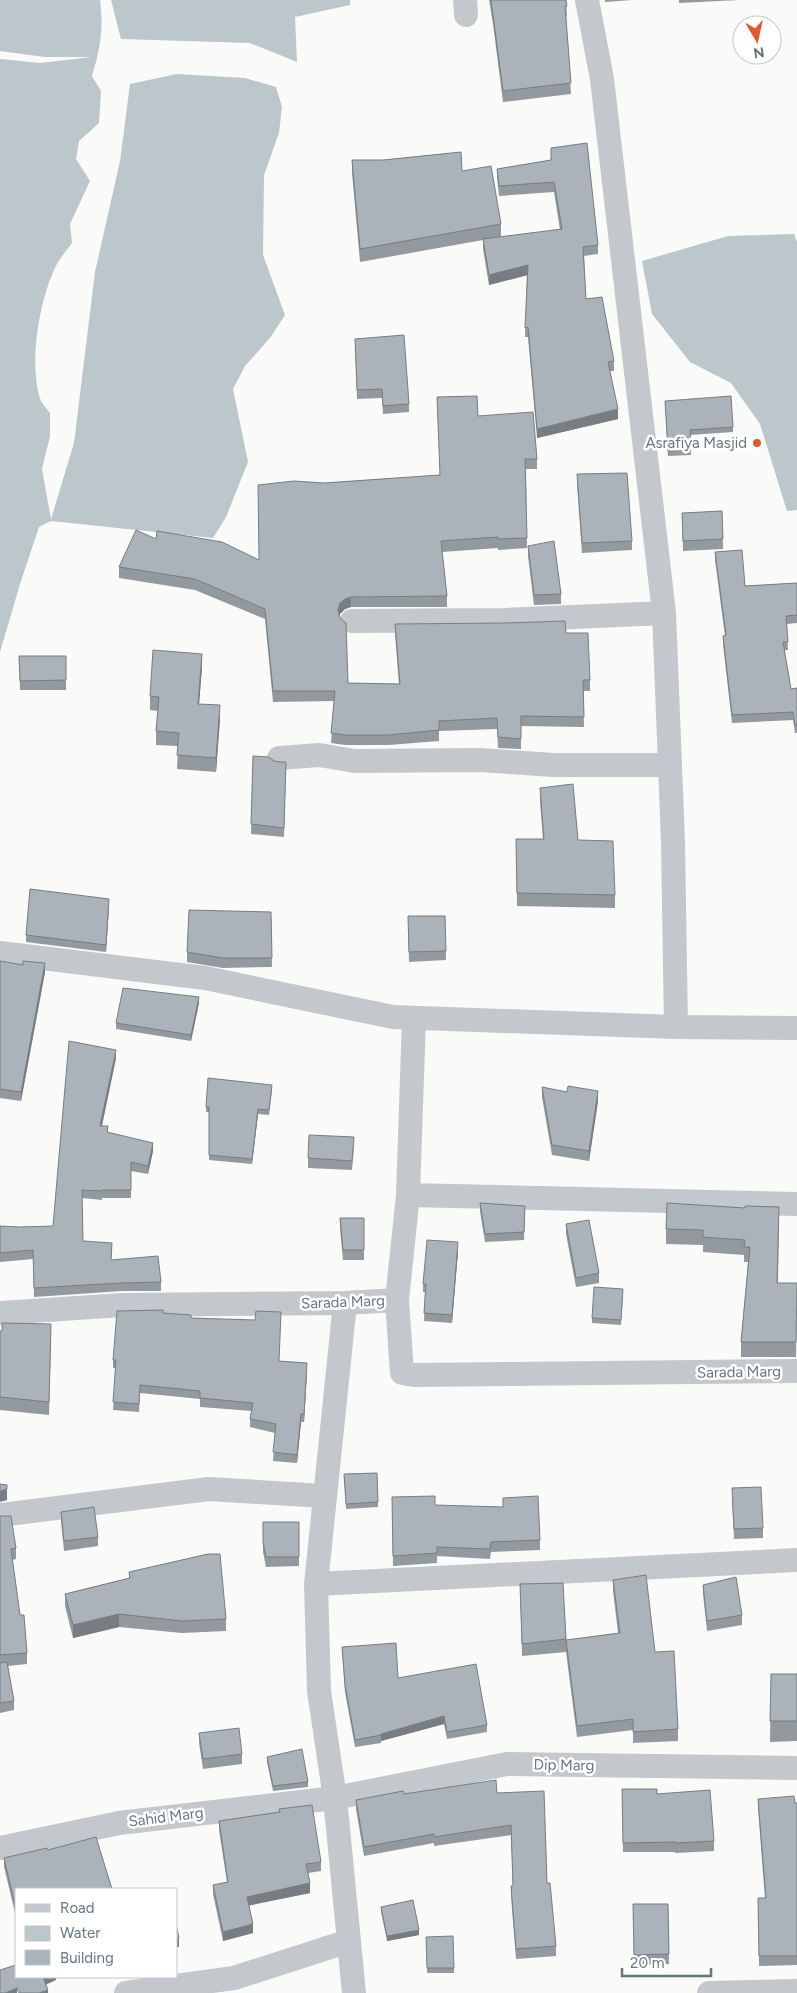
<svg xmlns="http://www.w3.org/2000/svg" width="797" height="1993" font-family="Figtree,sans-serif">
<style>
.water{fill:#bbc7cb}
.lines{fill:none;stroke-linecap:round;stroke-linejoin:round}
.street{stroke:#c3c8cc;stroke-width:24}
.wall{fill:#929a9f}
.shaded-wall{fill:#777d82}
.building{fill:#aab3b9;stroke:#777d82}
.poi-dot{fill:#e4572e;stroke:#fff;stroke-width:2}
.labels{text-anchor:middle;stroke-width:5;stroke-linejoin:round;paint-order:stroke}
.poi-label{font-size:15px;fill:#657683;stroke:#fff;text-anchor:end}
.street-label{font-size:15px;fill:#657683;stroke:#fff}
</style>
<rect width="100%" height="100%" fill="#fafaf8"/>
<!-- water -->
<path class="water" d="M 0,0 L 100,0 C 104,29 100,49 92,76 L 101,91 L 99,123 L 79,141 L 76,159 L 90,181 L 70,224 L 72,243 C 66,251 59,259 55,268 C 39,301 28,366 41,401 C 43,405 47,409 50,413 L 50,436 L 42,469 L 51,519 L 74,443 L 95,272 L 120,161 L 130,84 L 177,74 L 245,78 L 276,87 L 282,107 L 279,133 L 264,175 L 263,255 L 285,315 L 270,338 L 245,366 L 233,389 L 248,462 L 226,517 L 213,538 L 51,521 L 39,527 L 20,584 L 0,652 L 0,59 L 40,63 L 92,57 L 45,57 L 0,51 Z
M 111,0 L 350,0 L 350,5 L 295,17 L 297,62 L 250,43 L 121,39 Z
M 794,234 L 797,242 L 797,510 L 787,511 L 760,424 L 731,383 L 690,362 L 652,314 L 642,261 L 728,236 Z"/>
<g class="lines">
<!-- street -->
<path class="street" d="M 465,0 L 466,15
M 587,0 L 602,79 L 664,613 L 673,842 L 676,1027
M 352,621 L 505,620 L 664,613
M 279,758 L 319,755 L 355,761 L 479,760 L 554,765 L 669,765
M 0,953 L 205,978 L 393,1017 L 676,1027 L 797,1028
M 408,1195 L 414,1018
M 797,1204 L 408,1195 L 397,1300 L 402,1373 L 414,1375 L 797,1371
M 345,1303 L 316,1584 L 319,1691 L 335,1798 L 354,1993
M 0,1313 L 123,1305 L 345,1303 L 397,1300
M 0,1515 L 209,1489 L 324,1496
M 316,1584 L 797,1560
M 0,1848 L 119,1823 L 335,1798 L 507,1764 L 797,1768
M 126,1993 L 234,1978 L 349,1941
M 709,1993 L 797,1991"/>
</g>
<!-- wall -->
<path class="wall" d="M 489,0 L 566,0 L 567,16 L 566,17 L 571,94 L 503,102 L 493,24 Z
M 605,0 L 632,0 L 605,2 Z
M 679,0 L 739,0 L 679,3 Z
M 352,160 L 462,171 L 501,224 L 501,237 L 560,230 L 554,192 L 499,196 L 497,178 L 497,169 L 551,160 L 598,245 L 598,254 L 584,256 L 586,299 L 614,361 L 614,371 L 610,371 L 618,419 L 537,438 L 528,337 L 525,337 L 527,275 L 489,285 L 483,249 L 483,240 L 360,262 L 352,173 Z
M 355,339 L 409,404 L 409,412 L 383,414 L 382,398 L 357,399 Z
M 665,401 L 733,427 L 733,432 L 690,435 L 691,455 L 668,456 Z
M 478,416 L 537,459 L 537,469 L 526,469 L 527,548 L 498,550 L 498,548 L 442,552 L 447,596 L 447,607 L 351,607 L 345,609 L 340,614 L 340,616 L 348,683 L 399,684 L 395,634 L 395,624 L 566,633 L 590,680 L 590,691 L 583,691 L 584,727 L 521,726 L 521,749 L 498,748 L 497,729 L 439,731 L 439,741 L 389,745 L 345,745 L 331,743 L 334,701 L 273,702 L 265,619 L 195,590 L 119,578 L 119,567 L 156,539 L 259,560 L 324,483 L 439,475 Z
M 577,474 L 632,541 L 632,550 L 582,553 L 577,484 Z
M 722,511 L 723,549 L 683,551 L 682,513 Z
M 528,546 L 561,594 L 561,604 L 534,605 L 528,556 Z
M 715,552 L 745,586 L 797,583 L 797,623 L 787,624 L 788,650 L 784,650 L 791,689 L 797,688 L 797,733 L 795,733 L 793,720 L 732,723 L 723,644 L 723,636 L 725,636 L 715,560 Z
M 19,656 L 66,656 L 66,690 L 20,690 Z
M 202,667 L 199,704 L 220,719 L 216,772 L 177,769 L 178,746 L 156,745 L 156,731 L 158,711 L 150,710 L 150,696 Z
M 253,756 L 280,762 L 286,762 L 284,837 L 251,834 Z
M 540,788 L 615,895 L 615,908 L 517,906 L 516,839 L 543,839 L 540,801 Z
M 109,906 L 106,952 L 26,942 L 26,935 Z
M 271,912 L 272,967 L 223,968 L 187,962 L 187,952 Z
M 445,916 L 446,960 L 409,962 L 408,926 Z
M 0,961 L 23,965 L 45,972 L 21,1101 L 0,1098 Z
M 199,1003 L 191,1041 L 116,1029 L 116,1023 Z
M 116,1058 L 102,1126 L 108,1133 L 153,1151 L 148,1174 L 131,1171 L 131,1198 L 102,1198 L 102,1200 L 82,1198 L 83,1241 L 112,1251 L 111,1260 L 161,1282 L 161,1291 L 122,1291 L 34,1297 L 33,1259 L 0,1262 L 0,1226 L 20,1227 L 53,1226 Z
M 542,1087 L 598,1101 L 589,1161 L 552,1155 L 542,1097 Z
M 272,1090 L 269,1115 L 258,1114 L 252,1164 L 209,1160 L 209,1112 L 206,1112 L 206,1107 Z
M 354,1147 L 352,1170 L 308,1168 L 308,1158 Z
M 480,1203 L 525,1206 L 524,1240 L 485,1242 L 480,1211 Z
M 340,1218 L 364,1218 L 364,1260 L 343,1260 L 340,1228 Z
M 779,1222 L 778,1283 L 797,1283 L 796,1357 L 741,1357 L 741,1342 L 748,1262 L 744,1262 L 744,1255 L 703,1252 L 703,1245 L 666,1244 L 666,1229 Z
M 566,1224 L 599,1273 L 599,1283 L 576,1287 L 566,1234 Z
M 458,1251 L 452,1323 L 424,1321 L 425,1292 L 423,1292 L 423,1284 Z
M 623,1294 L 621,1325 L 592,1323 L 592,1318 Z
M 163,1313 L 191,1318 L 280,1361 L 307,1371 L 304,1422 L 301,1422 L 297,1463 L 273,1461 L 275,1433 L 250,1427 L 250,1419 L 252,1411 L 200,1407 L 200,1399 L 140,1393 L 139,1412 L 113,1410 L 116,1368 L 113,1368 L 113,1360 Z
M 0,1331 L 51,1337 L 49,1415 L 0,1410 Z
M 377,1473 L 378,1507 L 346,1509 L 344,1474 Z
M 392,1497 L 435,1505 L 540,1540 L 540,1550 L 491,1552 L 490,1559 L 437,1556 L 437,1563 L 393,1566 Z
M 732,1498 L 763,1528 L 763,1538 L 734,1539 Z
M 61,1512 L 98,1537 L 98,1546 L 64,1551 L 61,1521 Z
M 0,1516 L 16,1548 L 16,1559 L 12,1560 L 20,1615 L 27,1653 L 27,1664 L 8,1666 L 14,1701 L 14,1710 L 0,1713 Z
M 263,1522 L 299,1522 L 299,1566 L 266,1567 L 263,1552 Z
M 129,1572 L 226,1619 L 226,1631 L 182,1633 L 119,1627 L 73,1638 L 65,1606 L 65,1594 L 129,1578 Z
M 613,1580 L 655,1652 L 678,1729 L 678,1741 L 633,1743 L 633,1730 L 577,1737 L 566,1652 L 522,1656 L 520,1584 L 563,1583 L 566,1640 L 618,1633 L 613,1591 Z
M 703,1585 L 742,1615 L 742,1625 L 707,1631 L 703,1594 Z
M 342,1647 L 398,1678 L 487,1725 L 487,1732 L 447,1739 L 444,1724 L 381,1741 L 381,1743 L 355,1747 L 345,1692 Z
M 771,1674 L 797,1674 L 797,1741 L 770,1742 Z
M 199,1733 L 242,1754 L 242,1764 L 203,1769 L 199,1743 Z
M 267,1757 L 308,1782 L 308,1787 L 273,1791 L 267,1762 Z
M 622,1789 L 657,1794 L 714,1841 L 714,1851 L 675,1853 L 675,1852 L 623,1852 Z
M 497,1793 L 547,1883 L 556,1946 L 556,1956 L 516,1959 L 511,1896 L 511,1886 L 513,1886 L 511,1835 L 434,1846 L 434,1843 L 364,1856 L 356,1809 L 356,1800 L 404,1794 Z
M 758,1799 L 797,1803 L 797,1965 L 759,1966 L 758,1898 L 765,1898 L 758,1808 Z
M 279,1809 L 321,1862 L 321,1871 L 308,1873 L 310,1893 L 249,1905 L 253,1933 L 223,1941 L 213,1894 L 213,1885 L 227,1882 L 219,1830 L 219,1821 L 279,1812 Z
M 48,1850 L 16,1889 L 16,1917 L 4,1867 L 4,1858 Z
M 633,1904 L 668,1904 L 669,1964 L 634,1965 Z
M 381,1907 L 419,1935 L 387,1941 L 381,1912 Z
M 426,1937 L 454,1968 L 454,1973 L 427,1973 Z"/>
<!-- shaded-wall -->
<path class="shaded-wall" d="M 528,265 L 528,275 L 489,285 L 489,275 Z
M 618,409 L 618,419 L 537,438 L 537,429 Z
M 351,597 L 351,607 L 345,609 L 340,614 L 338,621 L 338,610 L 340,603 L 345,599 Z
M 202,654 L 202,667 L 198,717 L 198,704 Z
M 220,705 L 220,719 L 216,772 L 216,758 Z
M 109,899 L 109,906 L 106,952 L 106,945 Z
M 45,963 L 45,972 L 21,1101 L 21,1092 Z
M 199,997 L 199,1003 L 191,1041 L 191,1035 Z
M 116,1050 L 116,1058 L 100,1134 L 100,1126 Z
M 598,1091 L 598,1101 L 589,1161 L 589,1151 Z
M 258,1109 L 258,1114 L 252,1164 L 252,1159 Z
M 153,1143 L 153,1151 L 148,1174 L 148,1166 Z
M 458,1242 L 458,1251 L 452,1323 L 452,1315 Z
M 307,1363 L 307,1371 L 304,1422 L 304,1414 Z
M 301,1414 L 301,1422 L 297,1463 L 297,1455 Z
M 7,1489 L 7,1500 L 0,1502 L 0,1491 Z
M 119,1614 L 119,1627 L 73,1638 L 73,1625 Z
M 444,1716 L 444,1724 L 381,1741 L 381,1734 Z
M 310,1883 L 310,1893 L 247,1906 L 247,1897 Z
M 253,1924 L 253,1933 L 223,1941 L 223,1932 Z
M 419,1930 L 419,1935 L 387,1941 L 387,1936 Z
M 179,1938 L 179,1947 L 176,1947 L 176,1939 Z
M 43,1977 L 56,1977 L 56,1980 L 43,1986 Z
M 17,1988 L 17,1993 L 5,1993 Z
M 48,1990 L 48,1993 L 39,1993 Z"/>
<!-- building -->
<path class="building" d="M 491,0 L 566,0 L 567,6 L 565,6 L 571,83 L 503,91 Z
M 587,143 L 598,245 L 583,247 L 586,299 L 602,297 L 614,361 L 608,362 L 618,409 L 537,429 L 528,327 L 525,328 L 528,265 L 489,275 L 483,239 L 562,229 L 554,182 L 499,186 L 497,169 L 551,160 L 551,148 Z
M 461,152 L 462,171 L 491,166 L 501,224 L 360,249 L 352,160 L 383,160 Z
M 404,335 L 409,404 L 383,406 L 382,389 L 357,390 L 355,339 Z
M 477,396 L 478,416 L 533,412 L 537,459 L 525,459 L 527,538 L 498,539 L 498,537 L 441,541 L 447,596 L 351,597 L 345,599 L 340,603 L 338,610 L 340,618 L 346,623 L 348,683 L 400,684 L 395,624 L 505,623 L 565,621 L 566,633 L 588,633 L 590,680 L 583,680 L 584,717 L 521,716 L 521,739 L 498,737 L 497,718 L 439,721 L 439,730 L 389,735 L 345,735 L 331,733 L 335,691 L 273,691 L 265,609 L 195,579 L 119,567 L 136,530 L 156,539 L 157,531 L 222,542 L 259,560 L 258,485 L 294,481 L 324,483 L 440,475 L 437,397 Z
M 731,396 L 733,427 L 690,430 L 691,450 L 668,451 L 665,401 Z
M 627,473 L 632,541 L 582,543 L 577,474 Z
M 722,511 L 723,539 L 683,541 L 682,513 Z
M 554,541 L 561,594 L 534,595 L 528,546 Z
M 742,550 L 745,586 L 797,583 L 797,615 L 786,616 L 788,642 L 783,642 L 791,689 L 797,688 L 797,725 L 795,725 L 793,712 L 732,715 L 723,636 L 726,635 L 715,552 Z
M 153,650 L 202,654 L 198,704 L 220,705 L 216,758 L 177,755 L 179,733 L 156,731 L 159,697 L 150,696 Z
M 19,656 L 66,656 L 66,680 L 20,681 Z
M 253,756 L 269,757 L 274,761 L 280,762 L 286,762 L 284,828 L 251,824 Z
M 573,784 L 578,840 L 613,841 L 615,895 L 517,893 L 516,839 L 544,839 L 540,788 Z
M 30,889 L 109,899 L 106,945 L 26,935 Z
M 189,910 L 271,912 L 272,958 L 223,958 L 187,952 Z
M 408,916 L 445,916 L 446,951 L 409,952 Z
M 0,961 L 23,965 L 23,961 L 45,963 L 21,1092 L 0,1089 Z
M 123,988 L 199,997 L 191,1035 L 116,1023 Z
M 69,1041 L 116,1050 L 100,1126 L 108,1126 L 107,1132 L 153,1143 L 148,1166 L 131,1162 L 131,1190 L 102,1190 L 102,1191 L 82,1190 L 83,1241 L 112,1243 L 111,1260 L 158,1256 L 161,1282 L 122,1283 L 34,1288 L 33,1250 L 0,1253 L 0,1226 L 20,1227 L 53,1226 Z
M 208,1078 L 272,1085 L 269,1110 L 258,1109 L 252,1159 L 209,1155 L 209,1107 L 206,1107 Z
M 568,1086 L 598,1091 L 589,1151 L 552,1145 L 542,1087 L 567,1092 Z
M 309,1135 L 354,1137 L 352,1161 L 308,1158 Z
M 480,1203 L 525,1206 L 524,1232 L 485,1234 Z
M 667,1203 L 745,1208 L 745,1206 L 779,1207 L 777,1283 L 797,1283 L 796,1342 L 741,1342 L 750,1247 L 744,1247 L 745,1240 L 703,1237 L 703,1230 L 666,1229 Z
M 340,1218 L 364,1218 L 364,1250 L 343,1250 Z
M 589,1220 L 599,1273 L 576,1278 L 566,1224 Z
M 427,1240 L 458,1242 L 452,1315 L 424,1313 L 426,1284 L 423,1284 Z
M 594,1287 L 623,1289 L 621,1320 L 592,1318 Z
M 163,1310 L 163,1313 L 191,1315 L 191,1318 L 255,1320 L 256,1311 L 281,1312 L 279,1361 L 307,1363 L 304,1414 L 301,1414 L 297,1455 L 273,1452 L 276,1424 L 250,1419 L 253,1403 L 200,1398 L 200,1391 L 140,1385 L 139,1404 L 113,1402 L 116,1360 L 113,1360 L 117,1311 Z
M 2,1323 L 51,1324 L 49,1402 L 0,1397 L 0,1331 L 2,1331 Z
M 377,1473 L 378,1502 L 346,1504 L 344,1474 Z
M 0,1484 L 7,1485 L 7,1489 L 0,1491 Z
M 761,1487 L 763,1528 L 734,1529 L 732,1488 Z
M 435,1496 L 435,1505 L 503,1507 L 503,1498 L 538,1496 L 540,1540 L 491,1542 L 490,1549 L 437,1547 L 437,1553 L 393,1556 L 392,1497 Z
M 94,1507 L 98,1537 L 64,1541 L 61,1512 Z
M 0,1516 L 11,1516 L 16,1548 L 11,1549 L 20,1615 L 24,1615 L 27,1653 L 0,1655 Z
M 263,1522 L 299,1522 L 299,1557 L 266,1557 L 263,1542 Z
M 208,1554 L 220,1554 L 226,1619 L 182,1621 L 119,1614 L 73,1625 L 65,1594 L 130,1578 L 129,1572 Z
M 646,1575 L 655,1652 L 674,1651 L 678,1729 L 633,1732 L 633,1719 L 577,1726 L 566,1640 L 620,1633 L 613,1580 Z
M 736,1577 L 742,1615 L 707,1621 L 703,1585 Z
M 563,1583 L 566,1639 L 522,1644 L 520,1584 Z
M 396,1643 L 398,1678 L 476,1664 L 487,1725 L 447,1732 L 444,1716 L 381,1734 L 381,1735 L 355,1740 L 345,1685 L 342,1647 Z
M 7,1662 L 14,1701 L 0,1703 L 0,1663 Z
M 771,1674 L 797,1674 L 797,1721 L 770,1721 Z
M 239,1728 L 242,1754 L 203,1759 L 199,1733 Z
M 302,1749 L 308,1782 L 273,1786 L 267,1757 Z
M 496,1780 L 497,1793 L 544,1791 L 547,1883 L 550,1883 L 556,1946 L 516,1949 L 511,1886 L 513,1886 L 511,1825 L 434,1837 L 434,1834 L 364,1847 L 356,1800 L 403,1791 L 404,1794 Z
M 622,1789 L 657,1789 L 657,1794 L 710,1790 L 714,1841 L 675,1843 L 675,1842 L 623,1843 Z
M 794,1796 L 795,1803 L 797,1803 L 797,1956 L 759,1956 L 758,1898 L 766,1898 L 758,1799 Z
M 312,1805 L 321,1862 L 306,1864 L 310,1883 L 247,1897 L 253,1924 L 223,1932 L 213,1885 L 228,1882 L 219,1821 L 280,1812 L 279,1809 Z
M 96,1837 L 112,1889 L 16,1889 L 16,1909 L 4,1858 L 47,1848 L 48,1850 Z
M 413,1900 L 419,1930 L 387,1936 L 381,1907 Z
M 633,1904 L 668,1904 L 669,1954 L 634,1955 Z
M 176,1924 L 179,1938 L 176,1939 Z
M 453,1936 L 454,1968 L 427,1968 L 426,1937 Z
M 16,1965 L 16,1977 L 44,1977 L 43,1977 L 48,1990 L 39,1993 L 19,1993 L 17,1988 L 5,1993 L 0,1993 L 0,1970 Z"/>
<!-- markers -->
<circle class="poi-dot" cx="757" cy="443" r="5"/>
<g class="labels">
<!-- poi labels -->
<g class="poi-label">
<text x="747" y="448">Asrafiya Masjid</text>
</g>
<!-- street labels -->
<g class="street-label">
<text transform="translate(343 1302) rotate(-2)" y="5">Sarada Marg</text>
<text transform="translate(739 1372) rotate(-1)" y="5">Sarada Marg</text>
<text transform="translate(564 1765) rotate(1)" y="5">Dip Marg</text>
<text transform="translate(166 1817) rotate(-7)" y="5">Sahid Marg</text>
</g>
</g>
<!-- legend -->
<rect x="15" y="1888" width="162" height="90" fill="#ffffff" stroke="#c1c8cd"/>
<rect x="25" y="1904" width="25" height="8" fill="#c3c8cc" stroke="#c1c8cd"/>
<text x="60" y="1913" font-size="15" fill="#657683">Road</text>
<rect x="25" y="1926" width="25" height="15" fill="#bbc7cb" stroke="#c1c8cd"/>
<text x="60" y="1938" font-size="15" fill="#657683">Water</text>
<rect x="25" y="1950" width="25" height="15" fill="#aab3b9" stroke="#c1c8cd"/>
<text x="60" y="1963" font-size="15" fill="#657683">Building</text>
<!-- north arrow -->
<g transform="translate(757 40) rotate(171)"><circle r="24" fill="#ffffff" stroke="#c1c8cd"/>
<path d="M0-4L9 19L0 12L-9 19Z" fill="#e4572e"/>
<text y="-8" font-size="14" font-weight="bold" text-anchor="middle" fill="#657683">N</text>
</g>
<!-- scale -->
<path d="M622 1968v8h89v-8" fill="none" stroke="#657683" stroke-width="2.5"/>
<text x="630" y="1968" font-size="15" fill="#657683" stroke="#ffffff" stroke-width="4" paint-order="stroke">20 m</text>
</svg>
